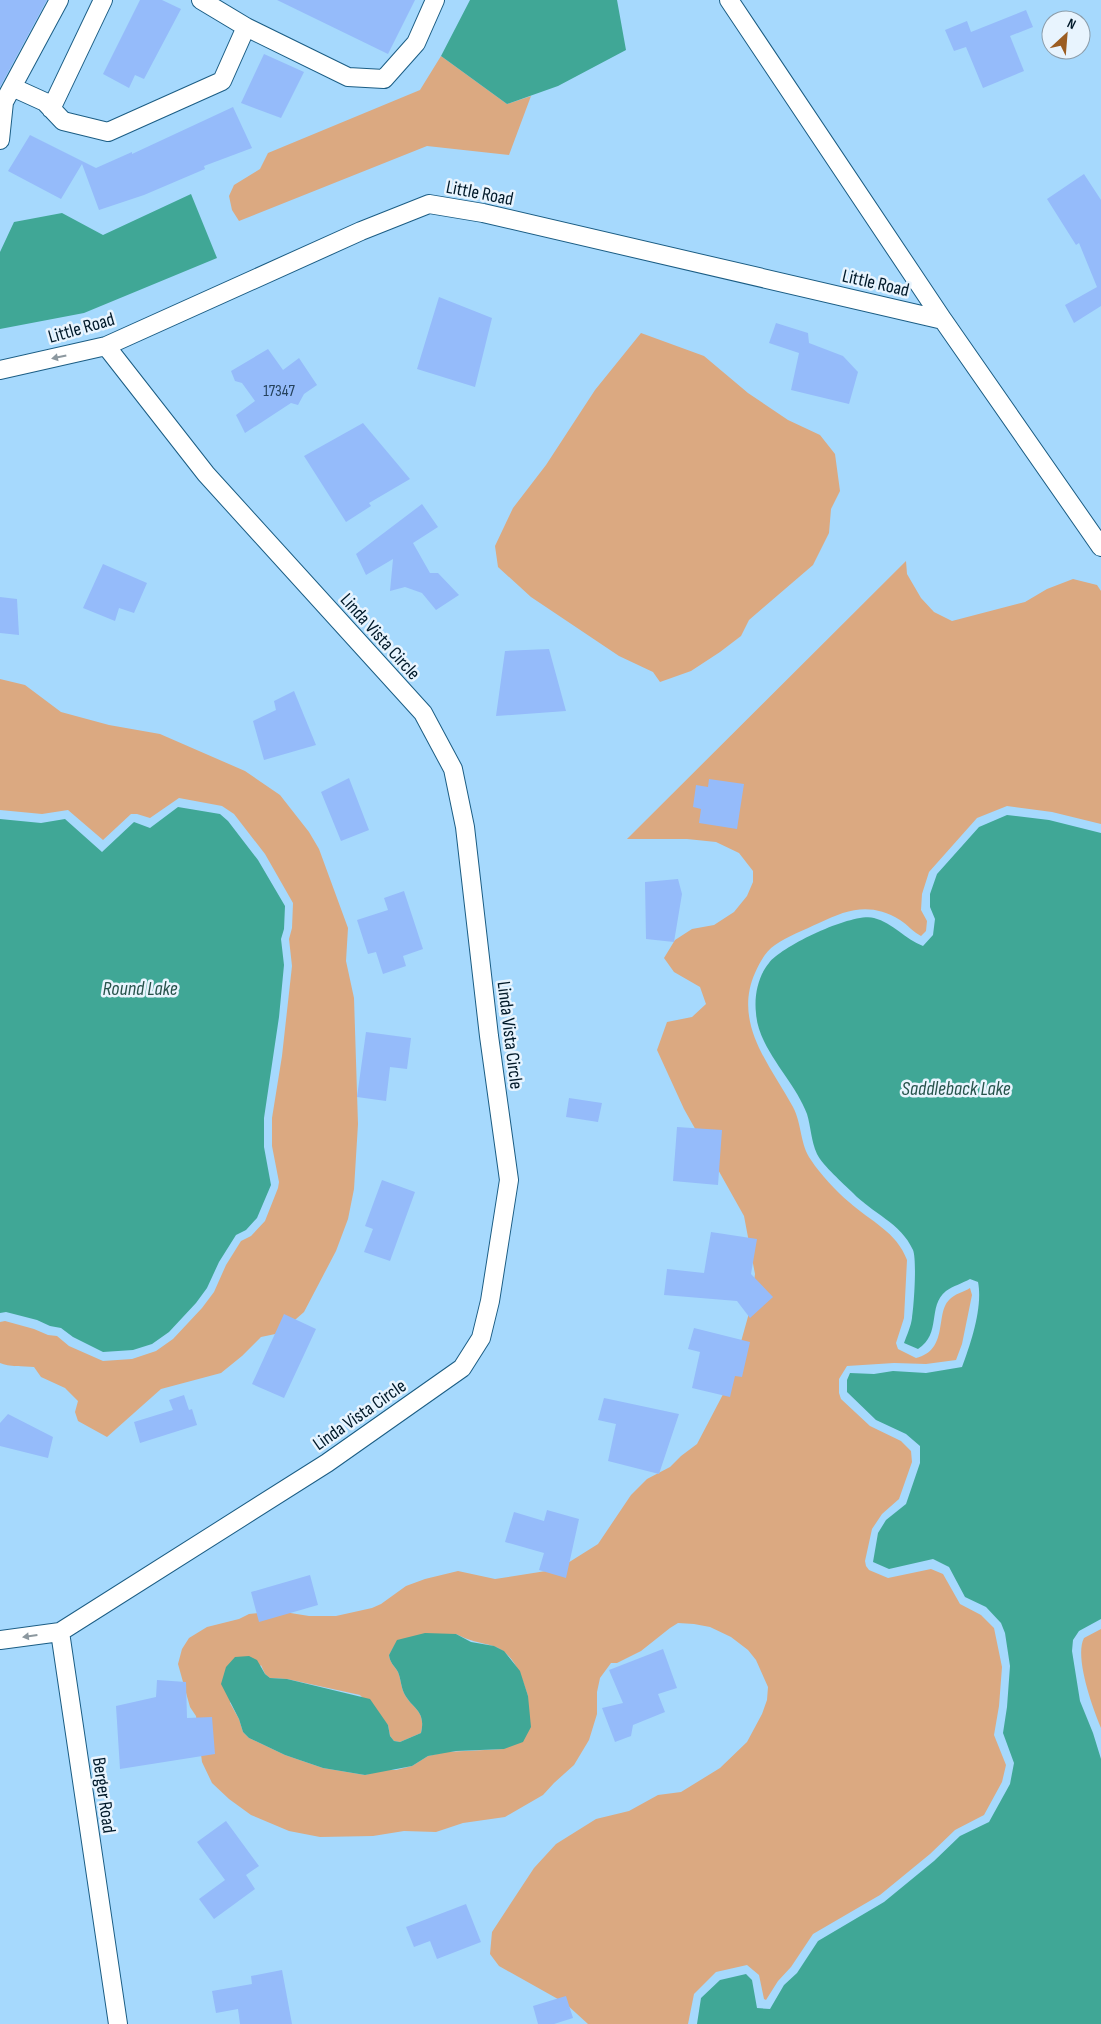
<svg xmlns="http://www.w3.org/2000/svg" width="1101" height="2024" font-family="'Sofia Sans Condensed',sans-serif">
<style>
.green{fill:#dba981;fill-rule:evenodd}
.water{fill:#40a796}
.building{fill:#95bbfa}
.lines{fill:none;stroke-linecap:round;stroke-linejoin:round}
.minor-casing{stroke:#1b5d84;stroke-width:20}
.minor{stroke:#fff;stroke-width:18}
.oneway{fill:#8c989f}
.labels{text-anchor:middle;stroke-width:5;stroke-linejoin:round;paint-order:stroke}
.number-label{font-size:16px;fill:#25425d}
.street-label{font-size:19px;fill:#001929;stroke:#e8f4fe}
.water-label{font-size:20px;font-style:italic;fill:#27534b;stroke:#e8f4fe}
</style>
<rect width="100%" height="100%" fill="#a6d9fd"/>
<!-- green -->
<path class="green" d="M 441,56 L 507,104 L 531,96 L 509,155 L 427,146 L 239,221 L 232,210 L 229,196 L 234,185 L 260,169 L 268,153 L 420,90 Z
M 641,333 L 704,356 L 748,393 L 788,420 L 820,435 L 835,454 L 840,491 L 831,509 L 829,533 L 813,565 L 749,620 L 741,636 L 720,652 L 691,671 L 660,682 L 653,672 L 619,656 L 531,597 L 498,567 L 495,546 L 513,508 L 546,465 L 595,390 Z
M 906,561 L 907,574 L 921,598 L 934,612 L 952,621 L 1025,602 L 1047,589 L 1073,579 L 1097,585 L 1101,591 L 1101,824 L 1052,812 L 1007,806 L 977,818 L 929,872 L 922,894 L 921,910 L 927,921 L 926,931 L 921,936 C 913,932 908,925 900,920 C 871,902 848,909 819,923 C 804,930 788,936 775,945 C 765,952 760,962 755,973 C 733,1023 769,1064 793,1107 C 802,1124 800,1145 811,1160 C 820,1174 837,1192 849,1202 C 870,1221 897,1232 907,1260 L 904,1318 L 896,1343 L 898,1349 L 916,1358 C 949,1350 935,1314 949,1300 C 954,1294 964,1292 970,1288 L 972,1295 L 962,1344 L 956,1360 L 926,1364 L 894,1363 L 847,1366 L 839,1379 L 839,1393 L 841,1399 L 870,1426 L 901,1441 L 911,1451 L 912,1462 L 899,1499 L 882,1514 L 872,1529 L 865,1561 L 866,1566 L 869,1570 L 888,1578 L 931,1569 L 943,1574 L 960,1604 L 981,1615 L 994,1628 L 1002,1667 L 999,1706 L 994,1735 L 1006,1765 L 1002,1782 L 984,1815 L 955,1830 L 930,1854 L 880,1895 L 813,1934 L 791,1967 L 778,1981 L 766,2000 L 764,1999 L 759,1975 L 747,1965 L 716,1972 L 694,1994 L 688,2024 L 588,2024 L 565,2003 L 499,1966 L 490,1954 L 492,1932 L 534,1868 L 556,1844 L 596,1819 L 629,1811 L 658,1795 L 681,1792 L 720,1768 L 747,1742 L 762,1714 L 767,1700 L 768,1687 L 756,1660 L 748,1650 L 731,1637 L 710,1627 L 694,1624 L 678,1623 L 670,1628 L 641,1651 L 617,1663 L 611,1663 L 600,1678 L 597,1692 L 597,1714 L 589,1740 L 574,1765 L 554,1783 L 543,1795 L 505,1817 L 463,1823 L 436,1832 L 404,1831 L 373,1836 L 320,1837 L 289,1831 L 251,1815 L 229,1799 L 212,1783 L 202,1762 L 196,1716 L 190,1707 L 178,1664 L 182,1649 L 189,1638 L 207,1627 L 239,1619 L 249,1614 L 278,1611 L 309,1616 L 336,1616 L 372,1608 L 381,1604 L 406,1586 L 425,1579 L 458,1571 L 495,1579 L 546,1571 L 563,1566 L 598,1544 L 631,1495 L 647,1479 L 670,1467 L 681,1456 L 697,1444 L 730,1381 L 751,1306 L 755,1274 L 744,1216 L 684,1109 L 657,1050 L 667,1022 L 692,1017 L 706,1004 L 700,987 L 674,972 L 664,958 L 675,940 L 692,929 L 714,925 L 734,912 L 747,896 L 753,882 L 753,871 L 739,853 L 716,842 L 687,839 L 627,839 ZM 456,1634 C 469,1641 479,1642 493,1646 C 514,1652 522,1678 528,1696 L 504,1749 L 446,1752 L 428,1756 L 412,1766 L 396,1770 L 383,1770 L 365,1775 L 323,1768 L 285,1755 L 249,1738 L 243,1732 L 239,1719 L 230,1703 L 261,1665 L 265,1674 L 270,1678 L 287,1679 L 360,1695 L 388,1725 L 390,1736 L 394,1741 L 400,1742 L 421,1733 C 426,1711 414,1710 405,1695 C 401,1688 401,1679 398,1672 C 394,1665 390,1663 389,1655 L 398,1640 Z
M 0,679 L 25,685 L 61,712 L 109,725 L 160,734 L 245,771 L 280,795 L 309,832 L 319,849 L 348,928 L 346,961 L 354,998 L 358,1124 L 354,1189 L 348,1219 L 336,1251 L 304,1312 L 280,1333 L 261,1337 L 242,1356 L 221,1373 L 161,1389 L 107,1437 L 78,1421 L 75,1412 L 78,1401 L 65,1388 L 41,1377 L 34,1367 C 23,1366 9,1367 0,1363 L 0,1322 L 5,1321 L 34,1329 L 48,1335 L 57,1336 L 69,1346 L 103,1361 L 132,1359 L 156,1351 L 173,1339 L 202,1308 L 214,1292 L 226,1265 L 241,1241 L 251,1236 L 265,1221 L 278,1188 L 279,1182 L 272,1146 L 272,1118 L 282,1056 L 292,966 L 289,939 L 292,928 L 293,903 L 265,854 L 234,814 L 222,806 L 179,798 L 150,818 L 137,814 L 131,814 L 103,840 L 68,810 L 42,814 L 0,810 Z
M 1101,1629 L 1101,1728 C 1093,1709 1074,1657 1084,1638 Z"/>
<!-- water -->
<path class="water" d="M 470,0 L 617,0 L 626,50 L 558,86 L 507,104 L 441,56 Z
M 191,194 L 217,258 L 84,313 L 0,329 L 0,252 L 14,222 L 62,213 L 103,235 Z
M 178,807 L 220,814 L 228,821 L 258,860 L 285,906 L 284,929 L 281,939 L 284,965 L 279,1017 L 264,1118 L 264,1147 L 271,1185 L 257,1218 L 246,1230 L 236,1235 L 219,1262 L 207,1288 L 196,1303 L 169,1332 L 152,1344 L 133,1350 L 103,1352 L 73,1337 L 61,1328 L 50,1326 L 37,1320 L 6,1312 L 0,1313 L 0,819 L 41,823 L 65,819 L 102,852 L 134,822 L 150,828 Z
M 1007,815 L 1049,820 L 1101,833 L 1101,1619 L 1079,1631 L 1073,1640 L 1072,1651 L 1080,1701 L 1093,1733 L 1101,1759 L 1101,2024 L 697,2024 L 701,1998 L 720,1980 L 746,1974 L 752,1980 L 757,2008 L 770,2009 L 784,1985 L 797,1973 L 818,1941 L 884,1902 L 934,1861 L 960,1836 L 989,1822 L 1010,1784 L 1014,1763 L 1003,1733 L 1007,1707 L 1010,1666 L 1005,1633 L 1001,1623 L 986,1607 L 965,1597 L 949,1567 L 933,1559 L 889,1569 L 873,1562 L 878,1533 L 886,1520 L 906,1504 L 920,1463 L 920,1446 L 906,1434 L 876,1420 L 847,1392 L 847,1380 L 850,1373 L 874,1374 L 893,1371 L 926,1373 L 962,1367 C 971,1343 983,1307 978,1282 L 970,1279 C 963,1283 953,1286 946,1291 C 927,1306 942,1334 918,1349 L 904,1343 C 907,1335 911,1326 912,1318 C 914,1305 917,1260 913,1250 C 901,1223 872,1213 853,1193 C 843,1183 823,1166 817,1154 C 811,1141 811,1127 807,1114 C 795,1081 758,1049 756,1013 C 754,996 758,976 769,963 C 782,946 853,912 874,918 C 893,923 905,939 923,946 L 933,935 L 935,919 L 930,907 L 930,894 L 937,874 L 979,827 Z
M 425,1633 L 456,1634 L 471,1642 L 494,1646 L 504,1651 L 520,1671 L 528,1696 L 531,1727 L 523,1742 L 504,1749 L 456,1751 L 428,1756 L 412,1766 L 365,1775 L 323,1768 L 285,1755 L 249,1738 L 243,1732 L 239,1719 L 221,1684 L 226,1667 L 235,1657 L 249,1656 L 257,1660 L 265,1674 L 270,1678 L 287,1679 L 370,1699 L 388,1725 L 390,1736 L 394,1741 L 400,1742 L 421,1733 C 426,1711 414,1710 405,1695 C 401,1688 401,1679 398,1672 C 394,1665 390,1663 389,1655 L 397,1640 Z"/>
<!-- building -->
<path class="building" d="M 0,0 L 47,0 L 0,87 Z
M 140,0 L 162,0 L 181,9 L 144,79 L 135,75 L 129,88 L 103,74 Z
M 277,0 L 415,0 L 388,54 Z
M 1026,10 L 1033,27 L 1010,36 L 1024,71 L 983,88 L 966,47 L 954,51 L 945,30 L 967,21 L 971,32 Z
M 264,54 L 304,72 L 281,118 L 241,103 Z
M 233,107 L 252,148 L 204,166 L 205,169 L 144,195 L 99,210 L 82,164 L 61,199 L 8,171 L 30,135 L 96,168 L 132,152 L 132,154 Z
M 1084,174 L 1101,200 L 1101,306 L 1074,323 L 1065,305 L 1097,287 L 1079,243 L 1076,245 L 1047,199 Z
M 439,297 L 492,318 L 475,387 L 417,369 Z
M 776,323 L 808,333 L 809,343 L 843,356 L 858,372 L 849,404 L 791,390 L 799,353 L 769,343 Z
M 268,349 L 283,370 L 299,358 L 317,385 L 304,394 L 298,405 L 291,403 L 245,433 L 236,415 L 255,401 L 242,383 L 235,381 L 231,371 Z
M 363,423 L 410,479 L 369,503 L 371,506 L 346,522 L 304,456 Z
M 422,504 L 438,527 L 413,543 L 430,573 L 438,573 L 459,595 L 436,610 L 422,593 L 405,587 L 390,591 L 393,559 L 366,575 L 356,554 Z
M 103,564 L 147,583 L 134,613 L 119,608 L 115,621 L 83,608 Z
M 0,597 L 17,599 L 19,635 L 0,633 Z
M 549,649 L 566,711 L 496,716 L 505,651 Z
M 294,691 L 316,745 L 264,760 L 253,721 L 276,710 L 274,701 Z
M 349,778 L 369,830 L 341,841 L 321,792 Z
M 709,779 L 744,784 L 737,829 L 699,823 L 701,809 L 693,807 L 696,785 L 708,787 Z
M 678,879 L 682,894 L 674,942 L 646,939 L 645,882 Z
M 404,891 L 423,949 L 403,956 L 406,966 L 383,974 L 376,952 L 368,954 L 357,920 L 388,910 L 384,898 Z
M 366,1032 L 411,1038 L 407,1069 L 390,1067 L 386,1101 L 357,1097 Z
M 569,1098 L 602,1103 L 598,1122 L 566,1117 Z
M 677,1127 L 722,1130 L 718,1185 L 673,1181 Z
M 382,1180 L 415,1192 L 390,1261 L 364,1252 L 373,1229 L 365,1226 Z
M 711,1232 L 757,1239 L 751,1274 L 773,1297 L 750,1318 L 737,1301 L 664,1295 L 667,1269 L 704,1273 Z
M 284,1314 L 316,1329 L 284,1398 L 252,1384 Z
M 694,1328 L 750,1342 L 742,1377 L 735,1376 L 730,1397 L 692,1388 L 700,1352 L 688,1349 Z
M 184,1395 L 189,1410 L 192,1409 L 197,1425 L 140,1443 L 134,1422 L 173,1410 L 169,1400 Z
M 604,1398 L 679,1414 L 659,1474 L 608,1461 L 616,1424 L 598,1420 Z
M 8,1414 L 53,1437 L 48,1458 L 0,1446 L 0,1423 Z
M 547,1510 L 579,1519 L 566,1578 L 539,1570 L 544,1553 L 505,1542 L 514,1512 L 544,1521 Z
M 310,1575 L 318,1605 L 259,1622 L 251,1592 Z
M 663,1649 L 677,1688 L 658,1694 L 665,1712 L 633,1725 L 631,1736 L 615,1742 L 602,1708 L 623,1703 L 609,1670 Z
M 157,1680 L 186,1682 L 187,1718 L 212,1717 L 215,1754 L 120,1769 L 116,1706 L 156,1697 Z
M 226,1821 L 259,1866 L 246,1875 L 255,1889 L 214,1919 L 199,1899 L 225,1880 L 197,1842 Z
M 466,1904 L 481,1942 L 437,1959 L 430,1941 L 414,1947 L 406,1927 Z
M 282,1970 L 292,2024 L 240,2024 L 238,2009 L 216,2013 L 212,1991 L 252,1984 L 251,1976 Z
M 566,1996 L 573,2018 L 554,2024 L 538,2024 L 533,2006 Z"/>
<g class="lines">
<!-- minor casing -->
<g class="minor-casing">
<path id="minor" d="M 201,0 L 246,27
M 729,0 L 943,320
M 12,87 L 45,102 L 63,121 L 108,132 L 222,81 L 246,27 L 348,77 L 384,79 L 416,43 L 435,0
M 51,109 L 103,0
M 0,140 L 4,102 L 59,0
M 0,370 L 106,346 L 361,231 L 429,204 L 483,213 L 943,320 L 1101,547
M 60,1632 L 118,2024
M 0,1640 L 60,1632 L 327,1463 L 462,1368 L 481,1338 L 490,1301 L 509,1180 L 489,1036 L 465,827 L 453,769 L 423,713 L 206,474 L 106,346"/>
</g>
<!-- minor -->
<use href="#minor" class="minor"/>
</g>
<!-- one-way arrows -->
<defs><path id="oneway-solid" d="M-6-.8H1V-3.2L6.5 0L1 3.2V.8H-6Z" transform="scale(1.25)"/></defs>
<g class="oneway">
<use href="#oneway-solid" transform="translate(59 357) rotate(168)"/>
<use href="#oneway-solid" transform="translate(30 1636) rotate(172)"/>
</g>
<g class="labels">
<!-- number labels -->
<g class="number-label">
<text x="279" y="396">17347</text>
</g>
<!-- street labels -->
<g class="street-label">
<text transform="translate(480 192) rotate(11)" y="7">Little Road</text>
<text transform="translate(876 282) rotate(13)" y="7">Little Road</text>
<text transform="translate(81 327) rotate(-16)" y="7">Little Road</text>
<text transform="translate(381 636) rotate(48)" y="7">Linda Vista Circle</text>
<text transform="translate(511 1035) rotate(83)" y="7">Linda Vista Circle</text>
<text transform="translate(359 1414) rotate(-35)" y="7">Linda Vista Circle</text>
<text transform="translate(105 1795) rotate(82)" y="7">Berger Road</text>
</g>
<!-- water labels -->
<g class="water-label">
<text x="140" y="995">Round Lake</text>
<text x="956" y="1095">Saddleback Lake</text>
</g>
</g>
<!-- north arrow -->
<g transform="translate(1066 35) rotate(26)"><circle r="24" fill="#e8f4fe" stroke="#8b9ca9"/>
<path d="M0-4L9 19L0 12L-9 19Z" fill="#9b5d22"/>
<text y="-8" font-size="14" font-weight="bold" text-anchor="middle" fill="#001929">N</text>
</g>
</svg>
